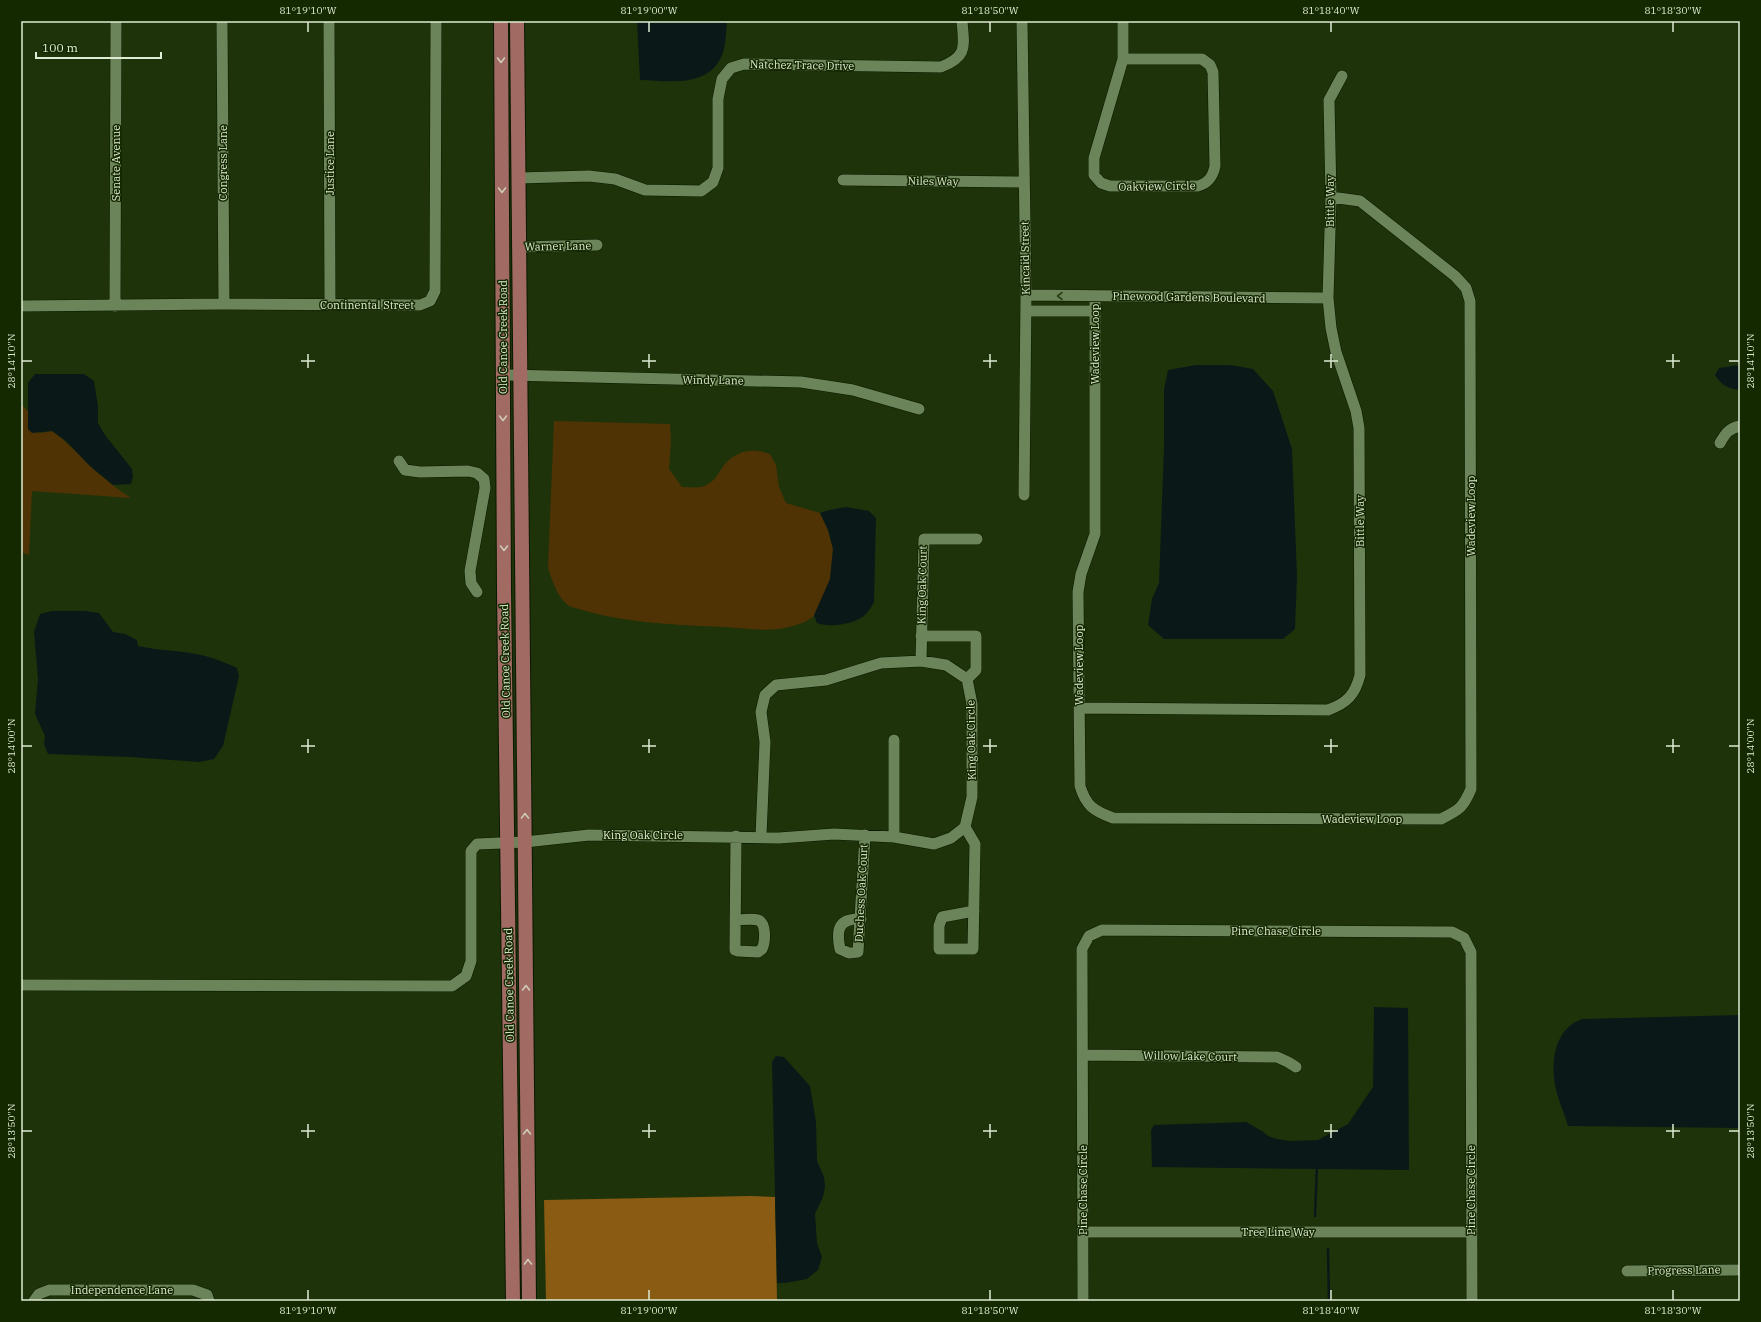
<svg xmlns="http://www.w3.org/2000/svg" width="1761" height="1322" font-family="'IBM Plex Serif',serif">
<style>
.green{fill:#503305}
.forest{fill:#895b13}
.water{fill:#0a1918}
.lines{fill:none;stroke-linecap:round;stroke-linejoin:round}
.stream{stroke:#0a1918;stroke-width:2.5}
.minor-casing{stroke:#0a1900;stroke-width:12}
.major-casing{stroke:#0a1900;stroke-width:16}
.minor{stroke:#6c8459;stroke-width:11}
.major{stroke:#a16a63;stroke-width:14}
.oneway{stroke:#cfccb8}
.oneway2{stroke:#2b4017}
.ticks{fill:none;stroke:#deecd4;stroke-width:1.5}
.labels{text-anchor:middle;stroke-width:3;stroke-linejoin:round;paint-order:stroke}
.street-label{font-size:11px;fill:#deecd4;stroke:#152901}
.neatline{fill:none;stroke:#deecd4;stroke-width:1.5}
.ticks-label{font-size:10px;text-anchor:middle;fill:#deecd4}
</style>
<rect width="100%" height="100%" fill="#1e330a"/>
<!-- green -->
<path class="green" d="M 21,404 L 28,411 L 28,429 L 41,433 L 52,431 C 66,441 77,453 89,465 C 102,477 117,489 131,498 L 32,491 L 29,555 L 21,552 Z
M 554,421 L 670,424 L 671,441 L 669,469 L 682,487 C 688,487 695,488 701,487 C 719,482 718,469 729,460 C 742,449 755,449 770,454 L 776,465 L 779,487 L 786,503 L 820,513 L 828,530 L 833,549 L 830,579 L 817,613 C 808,623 792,627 778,629 C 761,631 741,628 724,627 C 676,625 625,623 579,609 C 576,608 570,607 568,605 C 557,597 552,580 548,568 Z"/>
<!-- forest -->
<path class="forest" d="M 751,1196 L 775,1197 L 777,1301 L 546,1301 L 544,1200 Z"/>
<!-- water -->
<path class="water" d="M 637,21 L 727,21 C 726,30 726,40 724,49 C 713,89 671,81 640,80 Z
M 1196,365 L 1231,365 L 1253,369 L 1273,391 L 1292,449 L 1297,576 L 1295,629 L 1283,639 L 1164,639 L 1148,625 L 1152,599 L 1159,583 L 1164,447 L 1164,389 L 1168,370 Z
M 1740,365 L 1740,390 C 1729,389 1721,385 1715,375 L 1719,368 Z
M 35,374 L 84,374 L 94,381 L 98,406 L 98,423 L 105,435 L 132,469 L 133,476 L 131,484 L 113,485 L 90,466 L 66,441 L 52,431 L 32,433 L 28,429 L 28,383 Z
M 846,507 L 869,511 L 876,518 L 874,602 C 872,606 869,611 865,615 C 855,624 831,628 817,623 L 814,615 L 830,579 L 833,549 L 828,530 L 820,513 L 829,510 Z
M 52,611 L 86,611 L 99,613 L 113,632 L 125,634 L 137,640 L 138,646 C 159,651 180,650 201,655 C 214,658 226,663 237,668 L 239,676 L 223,746 L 214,759 L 199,762 L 130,757 L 48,754 L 44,744 L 45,736 L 35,714 L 38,679 L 34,632 L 40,614 Z
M 1374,1007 L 1408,1008 L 1409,1170 L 1152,1167 L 1151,1130 L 1154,1125 L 1246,1122 L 1262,1131 L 1268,1136 L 1277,1139 L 1290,1141 L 1318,1140 L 1348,1124 L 1373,1087 Z
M 1740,1015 L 1740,1128 L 1568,1126 C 1564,1112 1555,1093 1554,1078 C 1552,1055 1557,1028 1582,1019 Z
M 776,1056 L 784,1057 L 810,1086 L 816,1122 L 817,1161 L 824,1177 L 825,1187 L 823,1197 L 815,1214 L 817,1243 L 822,1257 L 818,1270 L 807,1279 L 785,1283 L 777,1283 L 772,1062 Z"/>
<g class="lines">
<!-- stream -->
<path class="stream" d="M 1315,1216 L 1317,1165
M 1328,1249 L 1329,1301"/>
<!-- minor casing -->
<g class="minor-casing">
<path id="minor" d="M 222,21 L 224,304
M 329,21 L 330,305
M 1022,21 L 1026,295 L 1024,495
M 1123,21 L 1123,59
M 1123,59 L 1202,59 L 1210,65 L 1213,72 L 1215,166 C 1213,176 1209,183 1198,186 L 1110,186 L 1101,183 L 1094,175 L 1094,158 Z
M 519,178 L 589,176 L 615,179 L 645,190 L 701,191 L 713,182 L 718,168 L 718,99 L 722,79 L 731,68 L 744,64 L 941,67 C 968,56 964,47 962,21
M 843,180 L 1024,182
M 519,247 L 597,245
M 1026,295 L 1328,298
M 1095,296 L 1095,534 L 1081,574 L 1078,592 L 1080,786 C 1086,806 1094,811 1113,818 L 1441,819 C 1459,810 1463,808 1471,789 L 1470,301 L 1466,288 L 1455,276 L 1360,201 L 1331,197
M 21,306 L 224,304 L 420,305 L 430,301 L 435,291 L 436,21
M 115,306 L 116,21
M 1026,311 L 1095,311
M 503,375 L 801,382 L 853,390 L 919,409
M 1720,443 C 1725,434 1729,428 1740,426
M 399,461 L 405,470 L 420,472 L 468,471 L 477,473 L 484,479 L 485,488 L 470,571 L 471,583 L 477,592
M 921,636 L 976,636 L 976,670 L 967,679
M 921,661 L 924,539 L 977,539
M 1079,708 L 1328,710 C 1347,703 1355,695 1360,675 L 1359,428 L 1356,411 L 1336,352 L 1331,328 L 1328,298 L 1331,197 L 1329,100 L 1342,76
M 894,740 L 894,837
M 965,827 L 975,844 L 973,949 L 939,949 L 939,926 L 942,917 L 974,911
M 861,919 C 838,918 836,930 840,949 L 849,953 L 858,952 L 865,835
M 735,920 C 741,920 752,918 758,920 C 767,923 765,943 762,949 L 758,952 L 738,951 L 735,950 L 735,948 L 736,836
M 21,985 L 452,986 L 466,976 L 471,961 L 471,851 L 477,844 L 525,842 L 589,835 L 779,838 L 834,834 L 894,837 L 934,844 L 951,838 L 965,827 L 972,797 L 972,704 L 967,679 L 946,665 L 921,661 L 881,663 L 826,680 L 776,685 L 765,695 L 761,712 L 765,742 L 761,836
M 1083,1055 L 1277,1057 L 1288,1062 L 1296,1067
M 1084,1232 L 1472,1232
M 1627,1271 L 1740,1270
M 34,1301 L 39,1294 L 49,1290 L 193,1290 L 207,1295 L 209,1301
M 1083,1301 L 1082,949 L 1089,936 L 1102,930 L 1452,932 L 1464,938 L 1471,952 L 1472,1301"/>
</g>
<!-- major casing -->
<g class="major-casing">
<path id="major" d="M 501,21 L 504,590 L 513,1301
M 517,21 L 529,1301"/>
</g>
<!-- minor -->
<use href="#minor" class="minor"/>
<!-- major -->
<use href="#major" class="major"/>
</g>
<!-- one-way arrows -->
<defs><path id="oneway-chevron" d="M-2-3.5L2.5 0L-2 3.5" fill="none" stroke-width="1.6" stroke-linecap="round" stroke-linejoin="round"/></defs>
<g class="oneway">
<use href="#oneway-chevron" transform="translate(501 60) rotate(90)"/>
<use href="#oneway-chevron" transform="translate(502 190) rotate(90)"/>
<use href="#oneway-chevron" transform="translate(503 418) rotate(90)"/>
<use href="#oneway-chevron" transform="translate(504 548) rotate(90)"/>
<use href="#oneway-chevron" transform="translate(525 816) rotate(-91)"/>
<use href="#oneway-chevron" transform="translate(526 988) rotate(-90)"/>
<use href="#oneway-chevron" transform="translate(527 1132) rotate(-90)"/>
<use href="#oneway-chevron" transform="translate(528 1262) rotate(-91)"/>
</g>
<use class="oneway2" href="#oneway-chevron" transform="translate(1060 296) rotate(-180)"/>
<!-- ticks -->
<path class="ticks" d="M 308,22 L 308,32M 649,22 L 649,32M 990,22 L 990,32M 1331,22 L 1331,32M 1673,22 L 1673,32M 308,354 L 308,368M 649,354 L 649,368M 990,354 L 990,368M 1331,354 L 1331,368M 1673,354 L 1673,368M 22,361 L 32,361M 301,361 L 315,361M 642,361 L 656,361M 983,361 L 997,361M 1324,361 L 1338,361M 1666,361 L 1680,361M 1729,361 L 1739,361M 308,739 L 308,753M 649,739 L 649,753M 990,739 L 990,753M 1331,739 L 1331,753M 1673,739 L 1673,753M 22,746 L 32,746M 301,746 L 315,746M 642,746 L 656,746M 983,746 L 997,746M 1324,746 L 1338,746M 1666,746 L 1680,746M 1729,746 L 1739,746M 308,1124 L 308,1138M 649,1124 L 649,1138M 990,1124 L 990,1138M 1331,1124 L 1331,1138M 1673,1124 L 1673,1138M 22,1131 L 32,1131M 301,1131 L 315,1131M 642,1131 L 656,1131M 983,1131 L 997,1131M 1324,1131 L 1338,1131M 1666,1131 L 1680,1131M 1729,1131 L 1739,1131M 308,1290 L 308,1300M 649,1290 L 649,1300M 990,1290 L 990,1300M 1331,1290 L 1331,1300M 1673,1290 L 1673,1300"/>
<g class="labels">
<!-- street labels -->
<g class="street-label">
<text transform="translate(802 65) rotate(1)" y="4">Natchez Trace Drive</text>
<text transform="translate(116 163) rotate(-90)" y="4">Senate Avenue</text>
<text transform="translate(223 163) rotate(-90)" y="4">Congress Lane</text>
<text transform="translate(330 163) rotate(-90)" y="4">Justice Lane</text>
<text transform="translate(933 181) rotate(1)" y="4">Niles Way</text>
<text transform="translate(1157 186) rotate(-1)" y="4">Oakview Circle</text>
<text transform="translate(1330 201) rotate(-90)" y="4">Bittle Way</text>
<text transform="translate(558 246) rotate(-1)" y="4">Warner Lane</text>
<text transform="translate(1025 258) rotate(-91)" y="4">Kincaid Street</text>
<text transform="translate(1189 297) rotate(1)" y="4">Pinewood Gardens Boulevard</text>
<text x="367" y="309">Continental Street</text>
<text transform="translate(503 337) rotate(-90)" y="4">Old Canoe Creek Road</text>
<text transform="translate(1095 344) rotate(-90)" y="4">Wadeview Loop</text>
<text transform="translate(713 380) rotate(1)" y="4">Windy Lane</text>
<text transform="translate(1471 516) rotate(-90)" y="4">Wadeview Loop</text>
<text transform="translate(1360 521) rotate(-90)" y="4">Bittle Way</text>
<text transform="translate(922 585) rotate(-89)" y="4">King Oak Court</text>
<text transform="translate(505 661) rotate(-91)" y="4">Old Canoe Creek Road</text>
<text transform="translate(1079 665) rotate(-90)" y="4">Wadeview Loop</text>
<text transform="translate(971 740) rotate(-91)" y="4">King Oak Circle</text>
<text x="1362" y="823">Wadeview Loop</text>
<text x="643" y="839">King Oak Circle</text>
<text transform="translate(861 893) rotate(-87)" y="4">Duchess Oak Court</text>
<text x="1276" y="935">Pine Chase Circle</text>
<text transform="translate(509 985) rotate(-91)" y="4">Old Canoe Creek Road</text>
<text transform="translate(1190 1056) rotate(1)" y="4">Willow Lake Court</text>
<text transform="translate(1083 1190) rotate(-90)" y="4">Pine Chase Circle</text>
<text transform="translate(1471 1190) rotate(-90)" y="4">Pine Chase Circle</text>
<text x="1278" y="1236">Tree Line Way</text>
<text transform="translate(1684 1270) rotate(-1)" y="4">Progress Lane</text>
<text x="122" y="1294">Independence Lane</text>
</g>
</g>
<!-- border -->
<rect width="1761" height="1322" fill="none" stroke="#152901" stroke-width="44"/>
<!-- scale -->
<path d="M36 52v6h125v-6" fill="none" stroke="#deecd4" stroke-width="2"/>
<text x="42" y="52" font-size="12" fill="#deecd4" stroke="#152901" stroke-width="3" paint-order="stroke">100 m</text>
<rect x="22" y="22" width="1717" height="1278" class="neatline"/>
<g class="ticks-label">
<text x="308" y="14">81°19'10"W</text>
<text x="649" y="14">81°19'00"W</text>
<text x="990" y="14">81°18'50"W</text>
<text x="1331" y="14">81°18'40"W</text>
<text x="1673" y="14">81°18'30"W</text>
<text transform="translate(11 361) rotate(-90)" y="4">28°14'10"N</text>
<text transform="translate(1750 361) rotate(-90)" y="4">28°14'10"N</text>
<text transform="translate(11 746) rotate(-90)" y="4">28°14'00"N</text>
<text transform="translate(1750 746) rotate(-90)" y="4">28°14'00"N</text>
<text transform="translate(11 1131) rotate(-90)" y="4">28°13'50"N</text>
<text transform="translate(1750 1131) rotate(-90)" y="4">28°13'50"N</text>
<text x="308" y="1314">81°19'10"W</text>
<text x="649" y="1314">81°19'00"W</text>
<text x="990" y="1314">81°18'50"W</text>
<text x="1331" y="1314">81°18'40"W</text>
<text x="1673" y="1314">81°18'30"W</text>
</g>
</svg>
